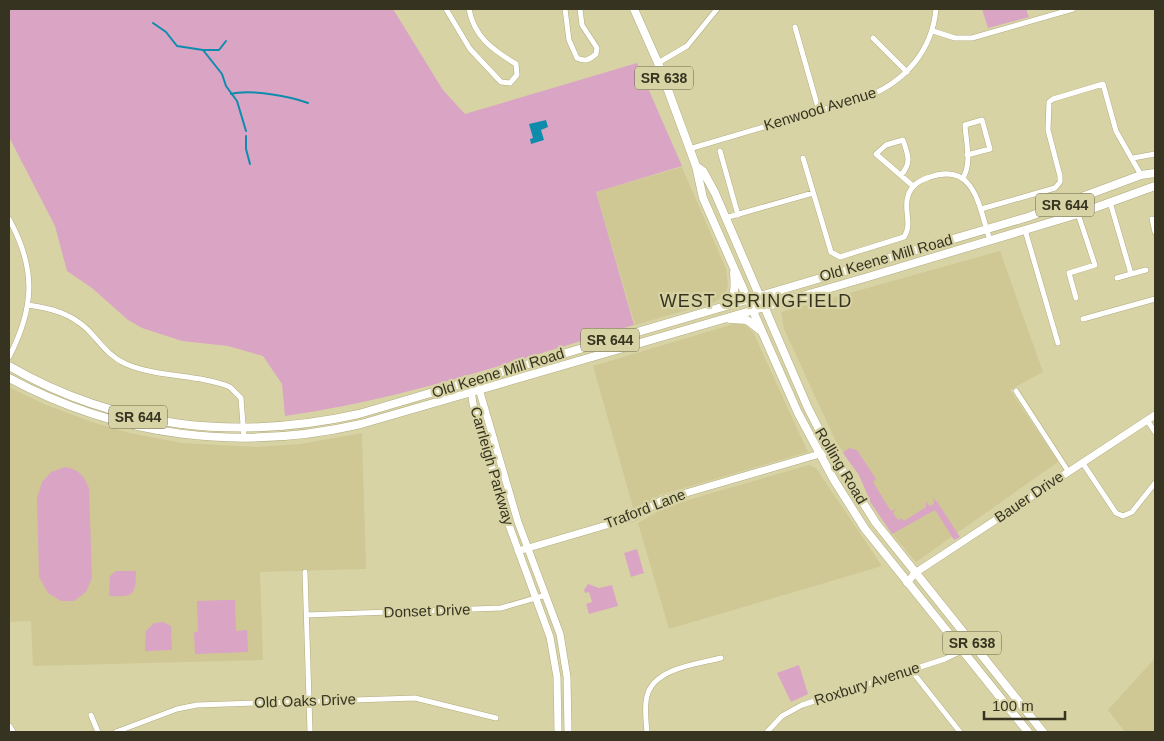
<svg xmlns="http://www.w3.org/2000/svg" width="1164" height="741" font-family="Helvetica,sans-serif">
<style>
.built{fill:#cfc894}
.green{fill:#daa4c5}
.water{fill:#0f8cab}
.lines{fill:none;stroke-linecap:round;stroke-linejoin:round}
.stream{stroke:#0f8cab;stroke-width:2}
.street-casing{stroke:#b1ab7f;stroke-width:6}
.secondary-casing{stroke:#b1ab7f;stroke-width:8}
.primary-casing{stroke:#b1ab7f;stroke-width:9}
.street{stroke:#fff;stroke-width:5}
.secondary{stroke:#fff;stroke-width:7}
.primary{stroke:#fff;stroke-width:8}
.labels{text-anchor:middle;stroke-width:4.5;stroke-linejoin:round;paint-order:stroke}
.shield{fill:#d8d3a5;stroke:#676449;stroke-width:1}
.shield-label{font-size:14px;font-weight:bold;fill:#363421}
.street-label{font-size:15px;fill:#363421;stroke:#d8d3a5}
.quarter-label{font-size:18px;letter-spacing:1px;fill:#363421;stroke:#d8d3a5}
</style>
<rect width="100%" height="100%" fill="#d8d3a5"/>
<!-- built -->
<path class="built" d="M 682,167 L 726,269 L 728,286 L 725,295 L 715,302 L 635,325 L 596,192 Z
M 1000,251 L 1043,372 L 1010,390 L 1058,462 L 916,562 L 892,534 L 871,503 L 859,475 L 836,442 L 784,329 L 781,312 Z
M 737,323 L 747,326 L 753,332 L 808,452 L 660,495 L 634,511 L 593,366 Z
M 9,387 L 46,405 L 95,423 L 130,433 L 182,443 L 256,447 L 300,444 L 362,433 L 366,569 L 260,572 L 263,660 L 33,666 L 31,621 L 9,622 Z
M 809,465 L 816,468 L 882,566 L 669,629 L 638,523 L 667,506 Z
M 1155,658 L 1155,732 L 1125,732 L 1108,710 Z"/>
<!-- green -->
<path class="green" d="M 9,9 L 393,9 L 443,90 L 465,114 L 637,63 L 682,166 L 596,192 L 634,325 C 519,359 405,399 285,416 L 282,384 L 263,356 L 228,346 L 182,341 L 142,328 L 128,320 L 92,288 L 67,271 L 55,226 L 9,137 Z
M 982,9 L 1026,9 L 1029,17 L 988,28 Z
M 849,448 L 857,450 L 876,479 L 873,482 L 891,511 L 896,509 L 893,513 L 898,520 L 901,518 L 904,521 L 926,507 L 926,502 L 930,506 L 934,504 L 933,498 L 938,503 L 960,537 L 954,540 L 935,510 L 892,534 L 871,503 L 859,475 L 843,453 Z
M 65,467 C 78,469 84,475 89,488 L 92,578 L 86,592 L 74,601 L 61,601 L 48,593 L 39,577 L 37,498 L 42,482 L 51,472 Z
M 637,549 L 644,573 L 631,577 L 624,553 Z
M 116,571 L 136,571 C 136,596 133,597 109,596 L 110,576 Z
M 588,584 L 599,588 L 612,585 L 618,606 L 589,614 L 586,604 L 592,602 L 589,592 L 585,593 L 584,590 Z
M 226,600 L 235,600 L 236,631 L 247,630 L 248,652 L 195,654 L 194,632 L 198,632 L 197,601 Z
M 163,622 L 171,626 L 172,650 L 145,651 L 146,631 L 154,623 Z
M 799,665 L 808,694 L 791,702 L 777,673 Z"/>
<!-- water -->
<path class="water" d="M 546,120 L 548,127 L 541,130 L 544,140 L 531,144 L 530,139 L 533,138 L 529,124 Z"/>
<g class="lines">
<!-- stream -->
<path class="stream" d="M 153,23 L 166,32 L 177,46 L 203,50 L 222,74 L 226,86 L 237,101 L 246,131
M 204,50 L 219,50 L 226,41
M 231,94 C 249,89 289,96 308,103
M 246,136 L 246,149 L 250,164"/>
<!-- street casing -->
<g class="street-casing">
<path id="street" d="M 446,9 L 470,49 L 501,82 L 510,83 L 517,75 L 516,64 C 493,50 474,37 469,9
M 565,9 L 569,40 L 577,58 C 585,62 589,60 596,54 L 597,48 L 582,25 L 580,9
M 795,27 L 819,111
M 933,31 L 955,38 L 972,38 L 1073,9
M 873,38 L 907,72
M 658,63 L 687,46 L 717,9
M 689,149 L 866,97 C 905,82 932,51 936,9
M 720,151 L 738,215
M 803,158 L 831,252 L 840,257 L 904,237 C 913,224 903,209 908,196 C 911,185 920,180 930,177 C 976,161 979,209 990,240
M 1133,158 L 1155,154
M 901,175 C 912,163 908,155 903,140 L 886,145 L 876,154 L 913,186
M 963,178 C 972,163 966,142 965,125 L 982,120 L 990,149 L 967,155
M 1110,202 L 1131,274 L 1146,270
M 981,209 L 1055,188 L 1060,182 L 1060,176 L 1048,130 L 1049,102 L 1053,99 L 1103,84 L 1116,131 L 1141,175
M 725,218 L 813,193
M 9,219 C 36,268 35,307 9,357
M 1152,219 L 1155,232
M 1025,230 L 1058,343
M 1117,278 L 1131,274
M 1076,298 L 1069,273 L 1095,265 L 1078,214
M 28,305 C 50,308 70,313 87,329 C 100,342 108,356 126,364 C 159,378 198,374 230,387 L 241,398 L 244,438
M 1083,319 L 1155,299
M 1016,391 L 1068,471
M 1147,420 L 1155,432
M 1082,462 L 1116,513 L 1123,516 L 1132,512 L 1155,483
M 305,572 L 310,732
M 306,615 L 501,608 L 546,595
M 911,670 L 960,732
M 91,715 L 98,732
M 116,732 L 177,709 L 197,705 L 415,698 L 496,718
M 647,732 C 646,721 644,708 647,696 C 654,668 697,664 721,658
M 767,732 L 782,716 L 802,705 L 945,659 L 974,645"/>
</g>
<!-- secondary casing -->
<g class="secondary-casing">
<path id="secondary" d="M 472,381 L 479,389 L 518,522 L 560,634 L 567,677 L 568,732
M 471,389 L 473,404 L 509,525 L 550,637 L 557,677 L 558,732
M 518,551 L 634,517 L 662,500 L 830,451
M 907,583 L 915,573 L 1155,415
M 9,727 L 12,732"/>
</g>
<!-- primary casing -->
<g class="primary-casing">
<path id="primary" d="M 634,9 L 658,63 L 696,166 L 703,198 L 798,413 L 834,480 L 865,529 L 1028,732
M 696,166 L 703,171 L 715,193 L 808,408 L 830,451 L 876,523 L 1043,732
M 725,306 C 736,299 735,285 734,273
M 730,319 L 747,320 L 760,330
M 9,366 C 118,429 238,441 359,414 L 1028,217 L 1141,175 L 1155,173
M 9,378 C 119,437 240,452 361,424 L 868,277 L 1078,214 L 1155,186"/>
</g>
<!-- street -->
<use href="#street" class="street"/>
<!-- secondary -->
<use href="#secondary" class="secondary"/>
<!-- primary -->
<use href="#primary" class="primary"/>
</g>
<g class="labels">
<!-- shield labels -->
<g class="shield">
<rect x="635" y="66.5" width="58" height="23" rx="4"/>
<rect x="1036" y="193.5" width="58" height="23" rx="4"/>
<rect x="581" y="328.5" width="58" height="23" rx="4"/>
<rect x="109" y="405.5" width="58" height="23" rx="4"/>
<rect x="943" y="631.5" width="58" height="23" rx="4"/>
</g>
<g class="shield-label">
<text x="664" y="83">SR 638</text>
<text x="1065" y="210">SR 644</text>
<text x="610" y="345">SR 644</text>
<text x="138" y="422">SR 644</text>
<text x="972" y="648">SR 638</text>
</g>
<!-- street labels -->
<g class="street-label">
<text transform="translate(820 109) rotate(-17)" y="5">Kenwood Avenue</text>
<text transform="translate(886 258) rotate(-16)" y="5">Old Keene Mill Road</text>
<text transform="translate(498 373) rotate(-17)" y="5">Old Keene Mill Road</text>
<text transform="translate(492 466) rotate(74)" y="5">Carrleigh Parkway</text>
<text transform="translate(841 466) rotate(59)" y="5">Rolling Road</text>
<text transform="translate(1029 497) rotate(-34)" y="5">Bauer Drive</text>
<text transform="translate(645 509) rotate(-21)" y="5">Traford Lane</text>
<text transform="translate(427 611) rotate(-2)" y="5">Donset Drive</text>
<text transform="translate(867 684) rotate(-18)" y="5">Roxbury Avenue</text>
<text transform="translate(305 701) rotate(-2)" y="5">Old Oaks Drive</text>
</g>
<!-- quarter labels -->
<g class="quarter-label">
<text x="756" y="307">WEST SPRINGFIELD</text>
</g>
</g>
<!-- border -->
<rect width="1164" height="741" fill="none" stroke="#363421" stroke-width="20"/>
<!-- scale -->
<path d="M984 711v8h81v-8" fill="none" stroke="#363421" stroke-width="2.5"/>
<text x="992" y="711" font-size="15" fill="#363421" stroke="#d8d3a5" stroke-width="4" paint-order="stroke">100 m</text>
</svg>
